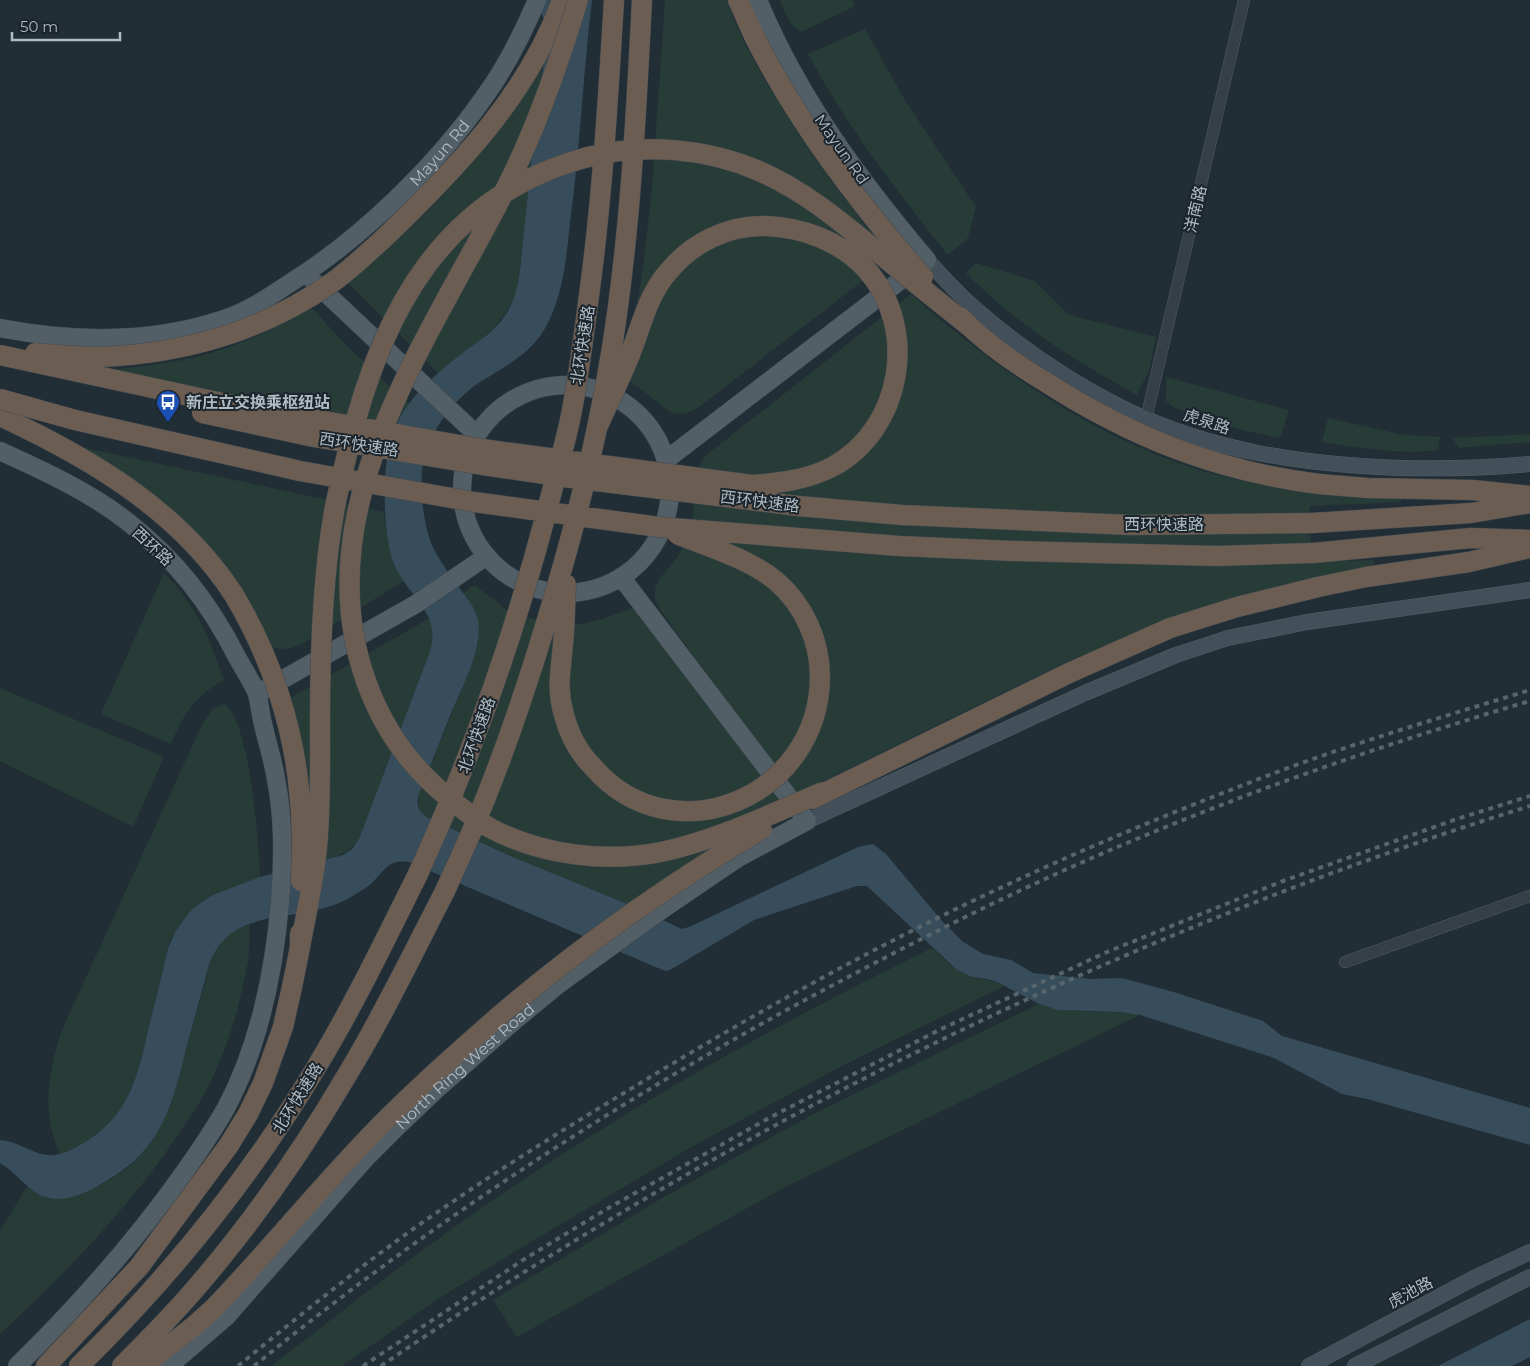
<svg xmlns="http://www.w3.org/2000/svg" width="1530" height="1366" font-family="Montserrat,'Noto Sans SC',sans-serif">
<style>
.green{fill:#273b37}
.water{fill:#374d5b}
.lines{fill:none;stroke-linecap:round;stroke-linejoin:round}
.street-casing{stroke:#535e64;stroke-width:12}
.secondary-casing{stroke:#535e64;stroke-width:16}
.primary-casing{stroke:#3f4950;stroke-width:19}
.highway-casing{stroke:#404b51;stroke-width:21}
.street{stroke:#354046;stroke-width:11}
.secondary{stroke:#445059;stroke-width:15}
.primary{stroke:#535f66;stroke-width:18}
.highway{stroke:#6c5d53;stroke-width:20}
.rail{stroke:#58656d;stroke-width:4;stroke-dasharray:5 5;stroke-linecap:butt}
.highway-bridge-casing{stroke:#404b51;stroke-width:21;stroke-linecap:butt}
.highway-bridge{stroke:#6c5d53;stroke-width:20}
.labels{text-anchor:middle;stroke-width:4;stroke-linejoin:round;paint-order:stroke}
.street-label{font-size:16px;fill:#b0bbc3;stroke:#1b252b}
.poi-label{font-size:16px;font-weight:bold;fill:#b0bbc3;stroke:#1b252b;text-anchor:start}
</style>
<rect width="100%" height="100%" fill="#222e36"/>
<!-- green -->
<path class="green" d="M 665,0 L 727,0 C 738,34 756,65 774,95 C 808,152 847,203 888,253 L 882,266 L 699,407 C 689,413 681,416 670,412 L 621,374 L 635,315 L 643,269 L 652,188 Z
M 780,0 L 852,0 L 855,6 L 803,31 C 790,30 785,11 780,0 Z
M 865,29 L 906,102 L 976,207 L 968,238 L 948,255 C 897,191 847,127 808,54 Z
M 543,67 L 536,111 L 528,204 L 517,289 C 503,332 471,345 438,373 L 348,283 C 394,243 440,201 480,154 C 503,127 524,97 543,67 Z
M 976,263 L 1035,281 L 1069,315 L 1156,337 L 1149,370 L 1137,395 C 1074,360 1017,325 966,273 Z
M 911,294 C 995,369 1094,438 1203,471 C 1268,490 1335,493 1402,499 L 1401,502 L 1310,506 L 1311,562 L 1374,560 L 1374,566 L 1304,580 L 1222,603 L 1179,617 L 1064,663 L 795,795 L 661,611 C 658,605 654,600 655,593 C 655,580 667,571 674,561 C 680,553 685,543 689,534 C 698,508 689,478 705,456 Z
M 312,308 L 346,345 L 409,404 L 394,431 L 90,373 C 124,368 159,365 192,358 C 235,348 274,329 312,308 Z
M 1166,377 L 1289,410 L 1280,438 L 1242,430 L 1173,407 L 1166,401 Z
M 1328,418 L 1404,435 L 1440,437 L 1438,450 C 1400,455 1360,448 1322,442 Z
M 1530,434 L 1530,442 L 1458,448 L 1453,438 Z
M 71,445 L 384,512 C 386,537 390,561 404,581 L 302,644 L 288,649 L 270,648 L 224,573 Z
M 164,573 C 197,606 209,637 224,680 C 193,698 185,712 171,744 L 101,714 Z
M 472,586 L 476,586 L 508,611 L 537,620 L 582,624 L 602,619 L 634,608 L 644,615 L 783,804 L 630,905 L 508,855 L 424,815 L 418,809 L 419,794 L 468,674 L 478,642 L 478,623 L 476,613 L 463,593 Z
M 430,618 C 435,629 433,639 430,651 L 359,839 C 346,857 329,859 309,863 L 288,699 Z
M 0,688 L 164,757 L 133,827 L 0,761 Z
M 225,704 C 250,722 259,845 260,877 L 244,883 L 171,939 L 168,948 C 162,975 155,1001 149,1027 C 136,1085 123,1133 60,1154 C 41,1111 48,1074 61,1032 L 200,729 C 206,719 212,705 225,704 Z
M 250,923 C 249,936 250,949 248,961 C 242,999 228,1047 211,1081 C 202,1101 189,1118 177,1136 C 127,1211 65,1273 0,1334 L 0,1231 L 28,1185 C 34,1190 40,1196 47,1197 C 78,1203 122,1176 142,1154 C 155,1139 164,1122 171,1104 L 212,957 C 220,940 232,929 250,923 Z
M 932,948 C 943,957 953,970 967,975 C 980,981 990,978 1004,986 L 836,1069 L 695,1145 L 524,1246 L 435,1301 L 342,1366 L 271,1366 C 348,1307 424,1246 505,1192 C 641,1100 785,1020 932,948 Z
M 1039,1004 C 1071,1016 1107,1008 1140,1015 L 787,1186 L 517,1337 L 493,1300 L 664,1197 L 817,1112 Z"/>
<!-- water -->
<path class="water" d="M 532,0 L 592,0 C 583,74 580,149 570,223 C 566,260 563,298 544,330 C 529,355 504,367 480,382 C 453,400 430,431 423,463 C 419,488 423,531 436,553 C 442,564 449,573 456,583 C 463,594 476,607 478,620 C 483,650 461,689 450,716 C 440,742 429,768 419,794 C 416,804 417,811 427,817 L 508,855 L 630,905 L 682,929 L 689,927 L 858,847 L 873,844 L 886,854 L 942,921 L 962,941 L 983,954 L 1011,960 L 1033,973 L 1091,979 L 1122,978 L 1177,993 L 1263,1021 L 1282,1036 L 1530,1108 L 1530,1145 L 1367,1099 L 1342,1094 L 1274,1058 L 1140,1015 L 1120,1012 L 1058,1010 L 1039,1004 L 997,982 L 987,979 L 972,977 L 957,970 L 867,886 L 857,886 L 754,920 L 670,970 L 665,971 L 409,862 C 388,859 385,870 372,883 C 365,889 357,893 349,898 C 301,926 231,902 209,965 C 201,994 193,1024 185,1053 C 176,1089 168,1125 142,1153 C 132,1165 116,1175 103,1183 C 87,1193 64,1203 45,1197 C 29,1192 15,1171 0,1163 L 0,1140 C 20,1141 35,1157 54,1155 C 64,1154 73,1149 82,1144 C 129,1117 138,1076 149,1026 C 156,1000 162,974 168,948 L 176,931 L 188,914 L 195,907 L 213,895 L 260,877 L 343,855 L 352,849 L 359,839 L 430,651 C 442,612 407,596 394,564 C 382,535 381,459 394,430 C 408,397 436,373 464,352 C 479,340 496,331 506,314 C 520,293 520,266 523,241 C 528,199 531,156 536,113 C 539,82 550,51 544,20 C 542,13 536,6 532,0 Z
M 1530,1319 L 1530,1357 L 1512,1366 L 1438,1366 Z"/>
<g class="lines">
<!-- street casing -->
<g class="street-casing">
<path id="street" d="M 1146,419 L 1244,0
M 1345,962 L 1530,896"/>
</g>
<!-- secondary casing -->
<g class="secondary-casing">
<path id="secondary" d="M 927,260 C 942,276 956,292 972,306 C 1017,346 1069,381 1122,408 C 1209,451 1305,465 1401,468 C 1444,469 1487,468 1530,464
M 807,821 L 1085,693 L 1176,655 L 1228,638 L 1307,622 L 1530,590
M 1309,1366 L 1474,1278 L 1530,1252
M 1355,1366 L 1530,1277"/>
</g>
<!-- primary casing -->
<g class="primary-casing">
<g id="primary">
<path d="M 313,281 L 477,435"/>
<path id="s1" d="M 0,328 C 74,342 151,344 224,319 C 247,312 269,297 290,283 C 362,238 436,166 485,96 C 506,67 523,33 537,0"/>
<circle cx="566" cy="489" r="104"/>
<path d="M 0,451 C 44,471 90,492 128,522 C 176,560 209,602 237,657 C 243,668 250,679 256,691 C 260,701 260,714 263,724 C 267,742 273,760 276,779 C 284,820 283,861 280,902 C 274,972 259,1046 226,1108 C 213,1131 198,1153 183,1174 C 134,1243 77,1307 17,1366"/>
<path d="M 666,460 L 927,260 C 860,181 798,97 758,0"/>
<path d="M 264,690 L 416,604 L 487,556"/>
<path id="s2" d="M 169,1366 L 226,1317 L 365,1159 L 399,1125 L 438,1088 L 514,1021 L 559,984 L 660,911 L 738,858 L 807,821 L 621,577"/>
</g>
</g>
<!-- highway casing -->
<g class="highway-casing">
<path id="highway" d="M 738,0 L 754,36
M 382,240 C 454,171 528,96 562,0
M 0,416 C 90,458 179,510 234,595
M 1319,484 L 1367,488 L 1473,490 L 1530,496
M 1312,523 L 1471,513 L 1530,503
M 1313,553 L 1471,538 L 1530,540
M 1318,587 L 1366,577 L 1469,562 L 1529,548
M 46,1366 L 139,1267 L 229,1145 L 248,1114 L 263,1083 L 283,1027 L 292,987
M 79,1366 C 172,1275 254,1173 320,1061 C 356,1001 386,938 417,876
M 122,1366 C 147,1341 172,1316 195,1289 C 252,1223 303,1150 347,1075 C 383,1016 413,953 445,891
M 143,1366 L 194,1326 L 214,1308 C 263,1257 307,1203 355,1152 C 400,1103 449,1060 499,1016"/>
</g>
<!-- street -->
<use href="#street" class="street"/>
<!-- secondary -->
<use href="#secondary" class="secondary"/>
<!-- primary -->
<use href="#primary" class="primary"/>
<!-- highway -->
<use href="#highway" class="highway"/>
<!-- rail -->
<path class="rail" d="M 238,1366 C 304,1312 371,1257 442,1209 C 503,1167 566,1128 629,1090 C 748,1017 871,948 998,889 C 1089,846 1183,808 1277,772 C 1360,741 1446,716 1530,690
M 254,1366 C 422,1229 603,1111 792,1007 C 905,946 1020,887 1139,838 C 1266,785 1398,740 1530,701
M 363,1366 L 523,1260 L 605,1210 L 769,1118 L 939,1030 L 1107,952 L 1283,881 L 1454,820 L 1530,796
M 381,1366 C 734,1125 1121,933 1530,806"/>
<!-- highway-bridge casing -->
<g class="highway-bridge-casing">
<path id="highway-bridge" d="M 578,0 C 559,63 537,127 507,186 C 433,335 303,506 366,681 C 383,729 411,768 450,799 C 464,810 477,821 492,829 C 542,855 606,863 661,852 C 717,840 771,814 823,792
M 754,36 C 798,124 859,203 923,277
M 960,317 C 984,342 1014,363 1044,381 C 1131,437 1216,471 1319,484
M 35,353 C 57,355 79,357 100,357 C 182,354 262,331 330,284 C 349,271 365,255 382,240
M 0,355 L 227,404 L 482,449 L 752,485 C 779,483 807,480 832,467 C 902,430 920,328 866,269 C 840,241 802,227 765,226 C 728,225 692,243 669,271 C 648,294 642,324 631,352 C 621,378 608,403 597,428
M 0,399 L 75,420 L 300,471 L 474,502 L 659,527 L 899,546 L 1013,551 L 1217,556 L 1313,553
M 202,413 L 314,437 L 482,465 L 572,478 L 798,506 L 902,515 L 1131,525 L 1312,523
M 566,584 C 565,604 565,624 563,644 C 561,670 556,688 564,715 C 569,734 579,753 593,767 C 673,859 819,797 820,677 C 820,641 804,605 776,581 C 748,558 711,548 677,534
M 234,595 C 271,657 295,729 300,801 C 303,828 302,854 301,881
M 812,799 L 1069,673 L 1170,628 L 1237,607 L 1318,587
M 417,876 C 475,750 518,625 552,491 C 558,467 565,444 570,420 C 578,382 583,342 588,303 C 602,203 608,101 614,0
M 445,891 C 456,867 467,843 477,819 C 504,755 526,689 546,623 C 573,535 596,445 611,354 C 630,237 636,118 642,0
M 300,947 C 306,914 314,881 317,847 C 321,805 320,762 320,720 C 320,652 322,579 334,512 C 338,490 344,468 349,446 C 382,311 444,195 588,157 C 643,143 706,148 759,171 C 810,193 853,232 896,267 C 920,287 944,306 969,326
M 292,987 L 300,947 L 300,933
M 499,1016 C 581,946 669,884 762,829"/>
</g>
<!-- highway-bridge -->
<use href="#highway-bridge" class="highway-bridge"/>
</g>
<!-- icons -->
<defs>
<g id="bus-pin" transform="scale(1.25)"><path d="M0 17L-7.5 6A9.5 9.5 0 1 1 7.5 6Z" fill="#1a4fb4" stroke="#1b252b"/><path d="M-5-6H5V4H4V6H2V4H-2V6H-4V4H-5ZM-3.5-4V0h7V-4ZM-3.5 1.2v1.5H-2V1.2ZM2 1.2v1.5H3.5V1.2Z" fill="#fff"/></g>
</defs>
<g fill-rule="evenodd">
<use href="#bus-pin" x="168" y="402"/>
</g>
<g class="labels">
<!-- street labels -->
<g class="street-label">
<text transform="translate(842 149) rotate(55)" y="6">Mayun Rd</text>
<text dy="6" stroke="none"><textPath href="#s1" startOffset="501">Mayun Rd</textPath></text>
<text transform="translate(1195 209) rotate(-77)" y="6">洋南路</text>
<text transform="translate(582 345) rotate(-81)" y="6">北环快速路</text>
<text transform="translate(1207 421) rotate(18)" y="6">虎泉路</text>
<text transform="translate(359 444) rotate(9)" y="6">西环快速路</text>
<text transform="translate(760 501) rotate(7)" y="6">西环快速路</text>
<text x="1164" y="530">西环快速路</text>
<text transform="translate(153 546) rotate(43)" y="6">西环路</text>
<text transform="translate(476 735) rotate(-70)" y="6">北环快速路</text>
<text dy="6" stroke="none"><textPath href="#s2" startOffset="422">North Ring West Road</textPath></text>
<text transform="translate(297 1098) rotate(-58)" y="6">北环快速路</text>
<text transform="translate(1410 1292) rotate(-28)" y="6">虎池路</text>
</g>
<!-- poi labels -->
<g class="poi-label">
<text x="186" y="408">新庄立交换乘枢纽站</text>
</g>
</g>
<!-- scale -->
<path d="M12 32v8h108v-8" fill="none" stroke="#b0bbc3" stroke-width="2.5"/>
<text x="20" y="32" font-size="15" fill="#b0bbc3" stroke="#1b252b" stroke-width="4" paint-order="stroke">50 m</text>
</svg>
